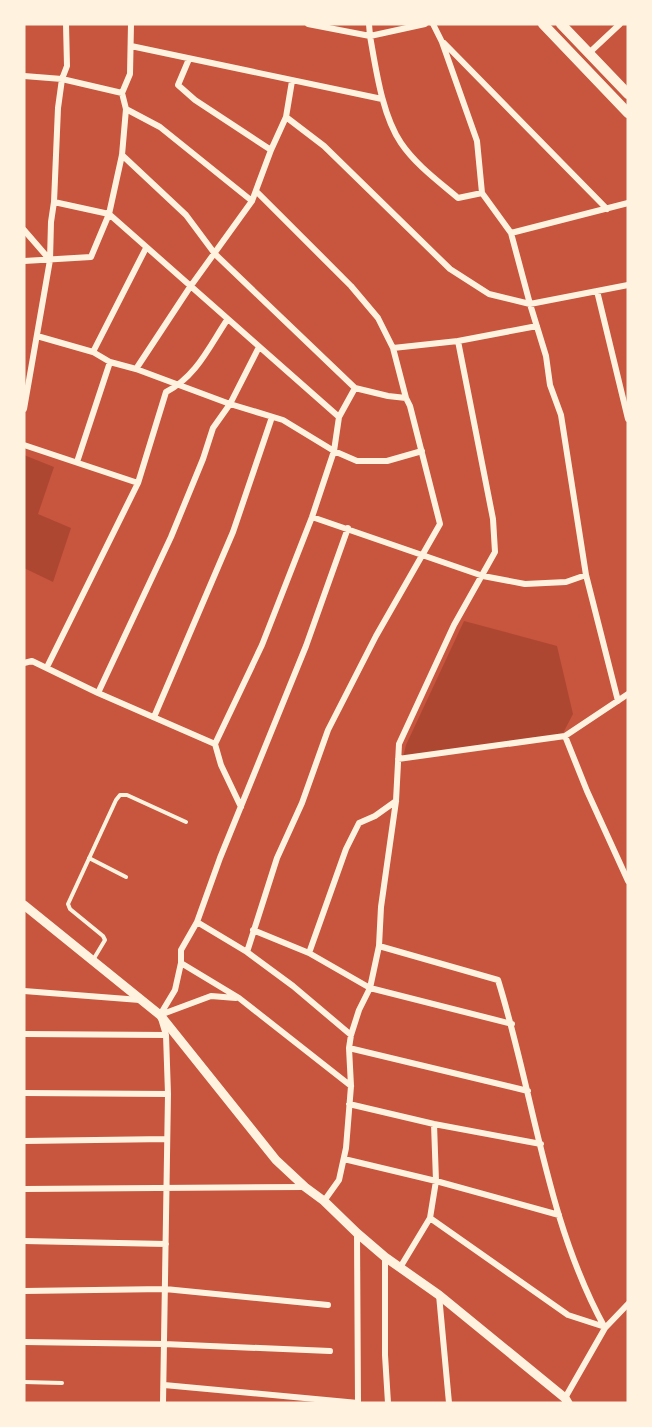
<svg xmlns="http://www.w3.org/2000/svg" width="652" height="1427" font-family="'Titillium Web',sans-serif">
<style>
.green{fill:#ae4732}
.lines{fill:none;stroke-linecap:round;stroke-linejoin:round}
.service{stroke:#fff3e0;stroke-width:4}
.minor{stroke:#fff3e0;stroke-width:6}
.tertiary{stroke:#fff3e0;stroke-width:9}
.secondary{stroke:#fff3e0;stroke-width:10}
</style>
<rect width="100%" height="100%" fill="#c8553d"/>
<!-- green -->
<path class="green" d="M 24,455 L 54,467 L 38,514 L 71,528 L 53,582 L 24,568 Z
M 464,621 L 557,646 L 573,714 L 560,739 L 402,761 L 406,745 Z"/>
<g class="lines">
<!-- service -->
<path class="service" d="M 89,858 L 126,877
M 93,960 L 105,940 L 103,936 L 70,909 L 68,904 L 116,800 L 120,795 L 127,795 L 186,822
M 24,1382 L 62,1383"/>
<!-- minor -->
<path class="minor" d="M 308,24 L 370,36 C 376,69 382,115 401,143 C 416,165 438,181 458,198 L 482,193
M 369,24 L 370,36 L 425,24
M 433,24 L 442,42 L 477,141 L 482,193 L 511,233 L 530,304 L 546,356 L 550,385 L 561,415 L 586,575 L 618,701
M 444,43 L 607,209
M 131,46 L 382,99
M 589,53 L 620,24
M 189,59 L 178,85 L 195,100 L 271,150
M 24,76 L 62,79 L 122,93
M 126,109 L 160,127 L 252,201
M 286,117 L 324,146 L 450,269 L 489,294 L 530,304 L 628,285
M 122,155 L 186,215 L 215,254 L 355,388 L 339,417 L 334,451 L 312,517 L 262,645 L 215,744 L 221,765 L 241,807
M 54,202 L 109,214 L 339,417
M 24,230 L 50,260
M 511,233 L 628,203
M 24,261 L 91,257 L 109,214 L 122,155 L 126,109 L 122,93 L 130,74 L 131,24
M 597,291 L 628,419
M 37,336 L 93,352 L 110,362 L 136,369 L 230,404 L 283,420 L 334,451 L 357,461 L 387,461 L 422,451
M 393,348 L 458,341 L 537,326
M 93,352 L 146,248
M 136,369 L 190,287 L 252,201 L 271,150 L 286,117 L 292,81
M 355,388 L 388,396 L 406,398
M 24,409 L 50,260 L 51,222 L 54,202 L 58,108 L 62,79 L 67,66 L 66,24
M 24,445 L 138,483
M 77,462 L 110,362
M 312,517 L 483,576 L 525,584 L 566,582 L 586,575
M 24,663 L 32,661 L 98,693 L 215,744
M 47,667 L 138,483 L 166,392 C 196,377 209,347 227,320
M 98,693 L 171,537 L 203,459 L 213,428 L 230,404 L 259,347
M 154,717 L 233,532 L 272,417
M 565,736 L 587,791 L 628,881
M 398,759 L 565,736 L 628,694
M 197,922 L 247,952 L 293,986 L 351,1035
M 253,930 L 309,953 L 370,988 L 512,1024
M 379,946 L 498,980 C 534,1095 546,1221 605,1328
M 247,952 L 277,858 L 302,803 L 328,730 L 376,636 L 440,524 L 410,406 L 406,398 L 393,348 L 378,318 L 351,286 L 256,191
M 309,953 L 346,849 L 359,823 L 375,816 L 396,801
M 181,963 L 239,998 L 351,1086
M 24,991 L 140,1000
M 160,1015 L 211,996 L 236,998
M 24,1034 L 166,1035
M 349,1048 L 528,1091
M 24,1093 L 168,1094
M 349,1104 L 434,1124 L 541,1144
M 24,1141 L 167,1139
M 344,1159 L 436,1181 L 559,1215
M 24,1189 L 305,1187
M 324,1201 L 339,1180 L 346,1148 L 351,1086 L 349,1048 L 351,1035 L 359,1010 L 370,988 L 379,946 L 381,907 L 396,801 L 399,744 L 454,625 L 495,552 L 493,519 L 458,341
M 430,1218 L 568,1315 L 605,1327
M 24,1241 L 166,1244
M 385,1257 L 385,1355 L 388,1403
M 401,1266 L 430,1218 L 436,1181 L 434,1124
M 24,1291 L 165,1289 L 328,1305
M 439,1295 L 449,1403
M 24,1342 L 164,1344 L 330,1351
M 164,1385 L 358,1403 L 357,1233
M 565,1398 L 605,1328 L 628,1304
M 163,1403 L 168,1094 L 166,1035 L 160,1015 L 175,990 L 181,963 L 181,950 L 197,922 L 220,858 L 306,646 L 348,528"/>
<!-- tertiary -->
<path class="tertiary" d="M 24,905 L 160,1015 L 276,1160 L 305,1187 L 324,1201 L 357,1233 L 385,1257 L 439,1295 L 565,1398 L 568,1403"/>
<!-- secondary -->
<path class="secondary" d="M 543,24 L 628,113
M 561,24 L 628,94"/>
</g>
<!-- border -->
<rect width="652" height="1427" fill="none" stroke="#fff3e0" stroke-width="51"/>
</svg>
